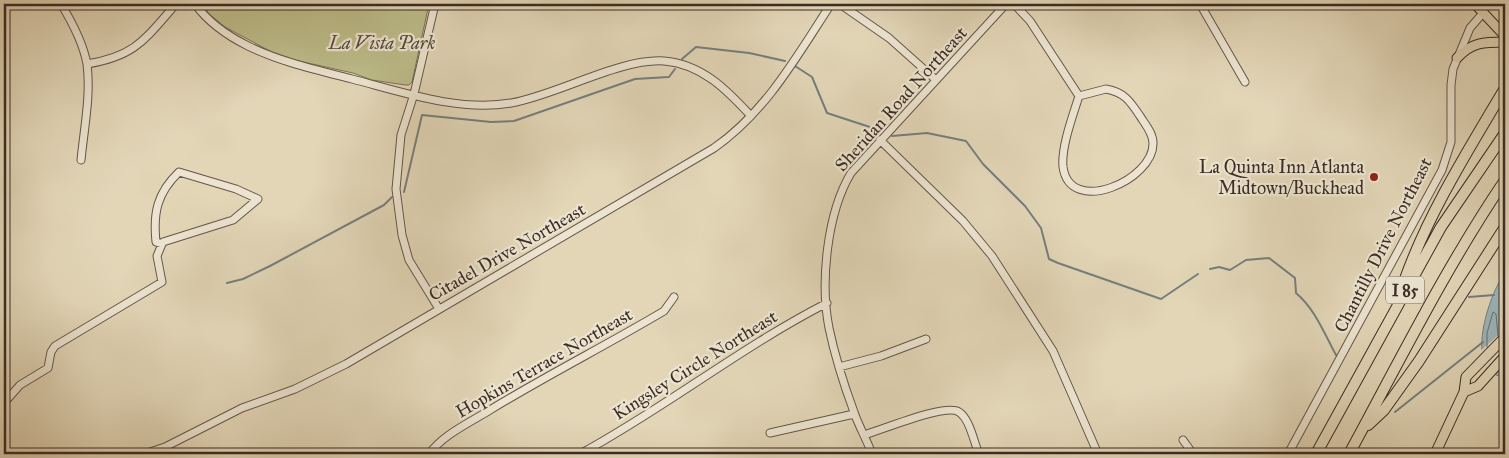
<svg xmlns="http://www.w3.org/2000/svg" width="1509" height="458" font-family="'IM FELL Great Primer',serif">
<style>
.green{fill:#bcbc89;stroke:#7c7457}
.water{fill:#9bb6bb;stroke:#757f7f}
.pier{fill:#e2d6b7}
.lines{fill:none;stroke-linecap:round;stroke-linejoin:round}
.shore{stroke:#6b7170;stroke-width:1}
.stream{stroke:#757f7f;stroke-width:2}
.minor-casing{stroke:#65564a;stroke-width:9}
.major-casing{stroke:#3b2c25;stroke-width:11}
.highway-casing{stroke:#3b2c25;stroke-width:12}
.minor{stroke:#ece4d0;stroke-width:7}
.major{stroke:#e2d6b7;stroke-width:9}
.highway{stroke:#e2d6b7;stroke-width:10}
.poi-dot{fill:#8f2418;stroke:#ece4d0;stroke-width:2}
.labels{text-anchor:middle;stroke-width:4.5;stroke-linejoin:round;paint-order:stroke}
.shield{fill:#ece4d0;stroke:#706358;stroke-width:1}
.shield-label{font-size:16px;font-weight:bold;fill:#3b2c25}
.park-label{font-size:18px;font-style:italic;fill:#554939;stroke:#ece4d0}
.street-label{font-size:18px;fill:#3b2c25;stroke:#ece4d0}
.poi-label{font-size:18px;fill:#3b2c25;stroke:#ece4d0;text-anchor:end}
</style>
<rect width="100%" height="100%" fill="#e2d6b7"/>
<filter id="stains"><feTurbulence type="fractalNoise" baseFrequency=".004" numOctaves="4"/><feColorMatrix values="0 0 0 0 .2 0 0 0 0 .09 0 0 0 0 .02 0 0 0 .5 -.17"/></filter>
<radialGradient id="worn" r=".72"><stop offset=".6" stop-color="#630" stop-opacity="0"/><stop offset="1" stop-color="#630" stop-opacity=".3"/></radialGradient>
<!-- green -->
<path class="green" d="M 204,4 L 429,4 L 412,82 L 409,85 L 405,85 L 372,80 L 353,73 L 281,57 L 225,27 L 208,13 Z"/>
<!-- water -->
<path class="water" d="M 1505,273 L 1505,302 L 1500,321 L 1505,341 L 1505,377 C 1462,374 1489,293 1505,273 Z"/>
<!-- pier -->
<path class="pier" d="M 1504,330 L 1505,365 L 1494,376 L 1483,363 L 1480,351 Z"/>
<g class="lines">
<!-- shore -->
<path class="shore" d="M 1487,347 L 1487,333 L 1493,312 L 1496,314 L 1498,336"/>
<!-- stream -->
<path class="stream" d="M 682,59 L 696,47 L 749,53 L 785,61
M 795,66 L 812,77 L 827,113 L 879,130
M 892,136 L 927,133 L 966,141 L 983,164 L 1025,206 L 1041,228 L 1049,259 L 1058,263 L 1161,299 L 1198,274
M 404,192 L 422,115 L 491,122 L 514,121 L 635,79 L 669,77 L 675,69
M 1210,269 L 1219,267 L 1230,270 L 1246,260 L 1269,258 L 1295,278 L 1296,293 C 1315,309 1324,333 1336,355
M 227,283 L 243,279 L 270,266 L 384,205 L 392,197
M 1469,297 L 1494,295
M 1395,412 L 1483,342"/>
<!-- minor casing -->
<g class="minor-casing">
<path id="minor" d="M 61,4 C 72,22 83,42 87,64 C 91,95 84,129 81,160
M 195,4 C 208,22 228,36 248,46 C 281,62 317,70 352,79 C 402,92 459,112 511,103 C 557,95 620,58 664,61 C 702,64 727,90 751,116
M 435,4 L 414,94 L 401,135 L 396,189 L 402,235 L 409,260 L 439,309
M 840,4 L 889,38 L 935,79
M 1014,4 L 1030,21 L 1079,96
M 1200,4 L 1245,82
M 87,64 C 136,56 145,39 176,4
M 1106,89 C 1124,92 1130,101 1140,116 C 1145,124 1153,133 1153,143 C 1154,180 1070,217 1063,167 C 1061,147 1073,115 1079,96 Z
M 880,140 L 963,221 L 992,256 L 1053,351 L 1098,454
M 179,172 L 236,189 L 258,199 L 233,220 L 163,242 L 162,244 L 156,242 C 153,213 157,193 179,172 Z
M 839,367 L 881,356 L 926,339
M 4,403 L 20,385 L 48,368 L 51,352 L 55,346 L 162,282 L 157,256 L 162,244
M 770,433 L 854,414
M 864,435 C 882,430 945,403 959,412 C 970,419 974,443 979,454
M 1183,440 L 1193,454
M 144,454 L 165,447 L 242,408 L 295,389 L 346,364 L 714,148 C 766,112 797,56 831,4
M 429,454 C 444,434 469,423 490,410 C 547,375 607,345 664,311 L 674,297
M 580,454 C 665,408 741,347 827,303
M 872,454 C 867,440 859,427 854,412 C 844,385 835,357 829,328 C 820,282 827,213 851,173 L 1006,4
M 1288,454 L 1442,170 L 1451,142 L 1451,85 L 1453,69 L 1470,28 L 1483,13"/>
</g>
<!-- major casing -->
<g class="major-casing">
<path id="major" d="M 1475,4 L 1505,36
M 1457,58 C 1472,42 1484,42 1505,42
M 1464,392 L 1478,386 L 1505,356
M 1435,454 L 1464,392 L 1466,377 L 1505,337"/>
</g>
<!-- highway casing -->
<g class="highway-casing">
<path id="highway" d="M 1405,279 C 1429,212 1469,149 1505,88
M 1368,425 L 1384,410 L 1419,361 L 1505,227
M 1316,454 L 1441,227 L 1505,133
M 1349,454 C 1399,362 1446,267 1505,180"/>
</g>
<!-- minor -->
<use href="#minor" class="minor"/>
<!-- major -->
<use href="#major" class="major"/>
<!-- highway -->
<use href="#highway" class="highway"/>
</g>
<!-- markers -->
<circle class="poi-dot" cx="1374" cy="177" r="5"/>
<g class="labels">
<!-- shield labels -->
<rect class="shield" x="1386" y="276.5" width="38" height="27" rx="4"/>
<g class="shield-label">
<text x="1405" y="296">I 85</text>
</g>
<!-- park labels -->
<g class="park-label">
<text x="382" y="49">La Vista Park</text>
</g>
<!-- street labels -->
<g class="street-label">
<text transform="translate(901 99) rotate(-48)" y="6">Sheridan Road Northeast</text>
<text transform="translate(1383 245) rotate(-63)" y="6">Chantilly Drive Northeast</text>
<text transform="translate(507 252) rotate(-30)" y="6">Citadel Drive Northeast</text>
<text transform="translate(544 363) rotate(-30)" y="6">Hopkins Terrace Northeast</text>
<text transform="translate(695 365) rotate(-32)" y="6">Kingsley Circle Northeast</text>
</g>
<!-- poi labels -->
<g class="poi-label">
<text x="1364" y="173">La Quinta Inn Atlanta<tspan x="1364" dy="21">Midtown/Buckhead</tspan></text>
</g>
</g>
<!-- margin -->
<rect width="1509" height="458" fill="none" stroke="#e2d6b7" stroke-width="20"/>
<rect x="5" y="5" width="1499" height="448" fill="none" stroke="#3b2c25" stroke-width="2.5"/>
<rect x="10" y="10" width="1489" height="438" fill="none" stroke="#3b2c25"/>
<rect width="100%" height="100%" filter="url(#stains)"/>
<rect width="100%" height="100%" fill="url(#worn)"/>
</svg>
